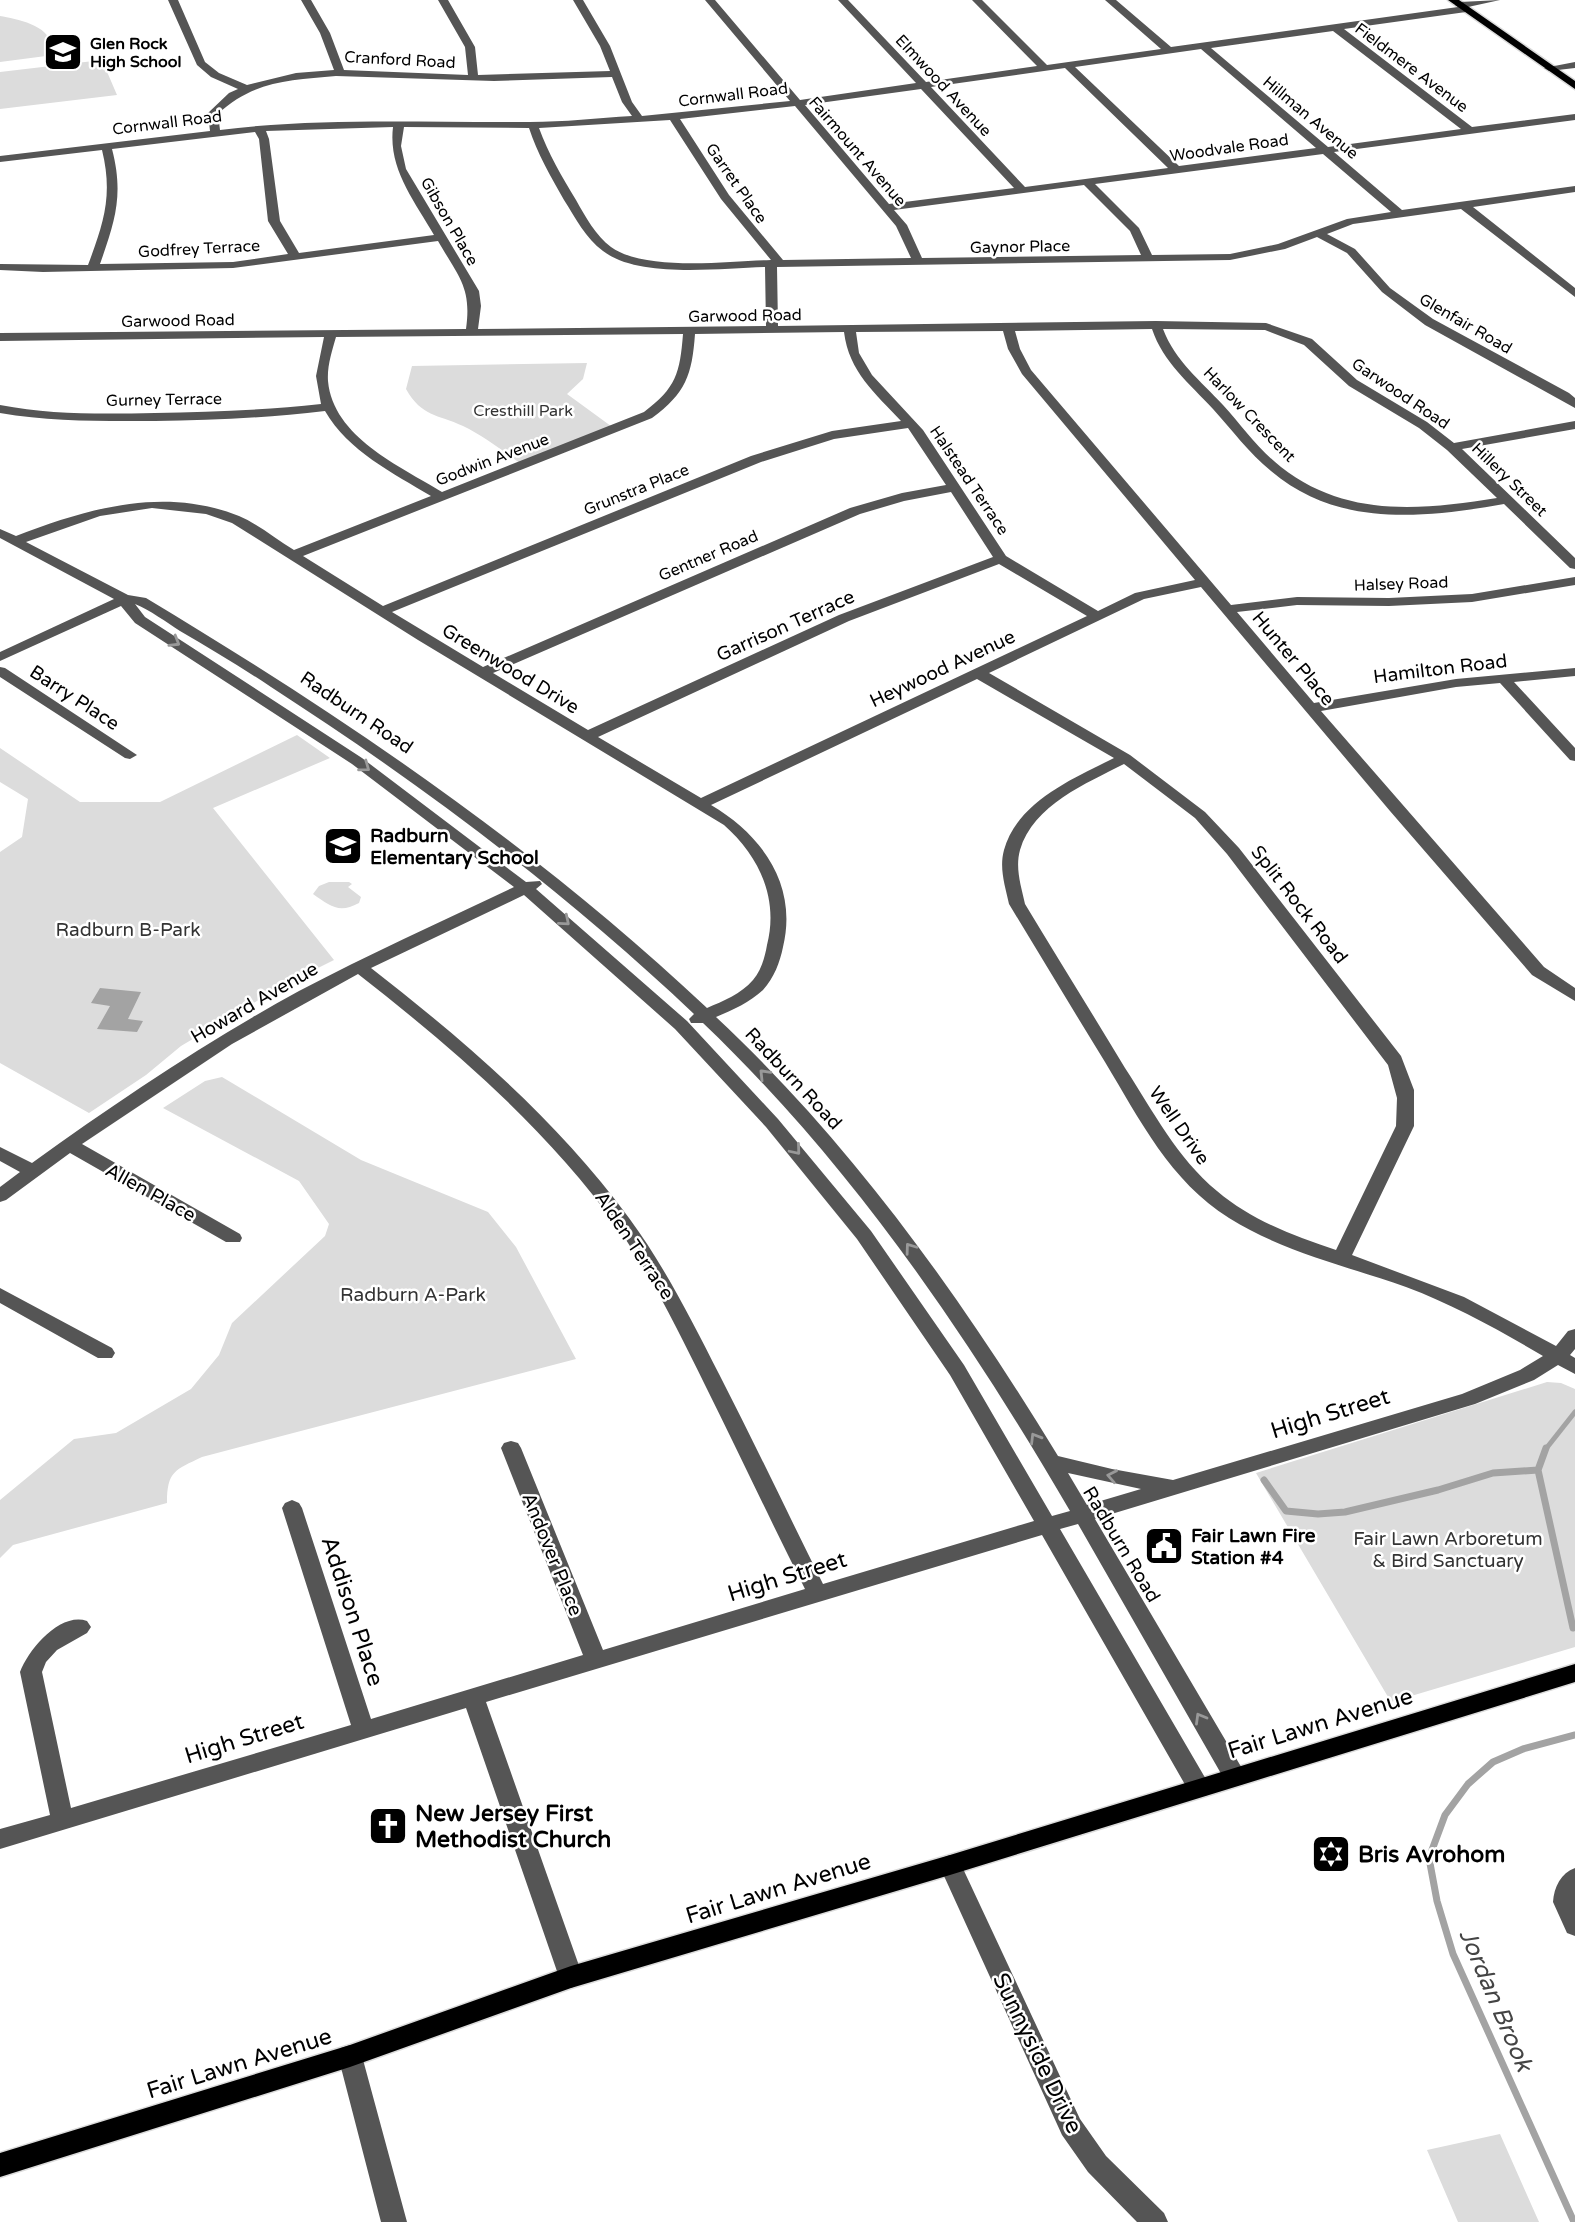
<svg xmlns="http://www.w3.org/2000/svg" width="1575" height="2222" font-family="'Varela Round',sans-serif">
<style>
.green{fill:#dcdcdc}
.water{fill:#a3a3a3}
.lines{fill:none;stroke-linecap:round;stroke-linejoin:round}
.stream-far1{stroke:#a3a3a3;stroke-width:5}
.stream{stroke:#a3a3a3;stroke-width:7}
.major-casing{stroke:#dbdbdb;stroke-width:3}
.minor{fill:#555;fill-rule:evenodd}
.major{fill:#000;fill-rule:evenodd}
.oneway{stroke:#999}
.labels{text-anchor:middle;stroke-width:5;stroke-linejoin:round;paint-order:stroke}
.far-poi-label{font-size:16px;font-weight:bold;fill:#000;stroke:#fff;text-anchor:start}
.far-street-label{font-size:16px;fill:#000;stroke:#fff}
.far-park-label{font-size:16px;fill:#333;stroke:#fff}
.street-label{font-size:19px;fill:#000;stroke:#fff}
.poi-label{font-size:19px;font-weight:bold;fill:#000;stroke:#fff;text-anchor:start}
.park-label{font-size:19px;fill:#333;stroke:#fff}
.near-street-label{font-size:23px;fill:#000;stroke:#fff}
.near-poi-label{font-size:23px;font-weight:bold;fill:#000;stroke:#fff;text-anchor:start}
.near-water-label{font-size:24px;font-style:italic;fill:#444;stroke:#fff}
</style>
<rect width="100%" height="100%" fill="#fff"/>
<!-- green -->
<path class="green" d="M 0,16 C 19,19 64,29 46,56 L 0,62 Z
M 102,60 L 117,95 L 0,109 L 0,72 Z
M 587,363 L 583,379 L 567,394 L 615,429 L 523,465 C 504,452 484,436 463,426 C 437,414 422,417 406,389 L 412,366 Z
M 297,735 L 330,758 L 213,808 L 334,960 L 282,986 L 181,1046 L 146,1075 L 89,1113 L 0,1063 L 0,852 L 22,837 L 28,799 L 0,782 L 0,748 L 80,802 L 160,802 Z
M 329,882 L 349,882 L 352,884 L 348,887 L 361,897 L 359,903 C 339,914 330,906 313,894 L 319,886 Z
M 222,1077 L 361,1160 L 488,1212 L 516,1247 L 576,1359 L 202,1457 C 175,1470 167,1471 167,1503 L 13,1545 L 0,1558 L 0,1500 L 74,1439 L 116,1433 L 191,1389 L 219,1355 L 232,1323 L 325,1236 L 329,1224 L 299,1181 L 163,1108 L 205,1081 Z
M 1547,1382 L 1561,1383 L 1575,1389 L 1575,1647 L 1391,1702 L 1256,1473 Z
M 1500,2134 L 1539,2222 L 1458,2222 L 1427,2150 Z"/>
<!-- water -->
<path class="water" d="M 100,988 L 141,992 L 128,1019 L 143,1021 L 137,1032 L 97,1029 L 110,1006 L 91,1003 Z"/>
<g class="lines">
<!-- stream-far1 -->
<path class="stream-far1" d="M 1545,1450 L 1575,1412"/>
<!-- stream -->
<path class="stream" d="M 1546,1448 L 1538,1470 L 1573,1628
M 1264,1480 L 1286,1511 L 1318,1514 L 1345,1512 L 1438,1490 L 1493,1473 L 1538,1470
M 1574,2222 L 1453,1954 L 1437,1901 L 1429,1858 L 1445,1815 L 1468,1784 L 1493,1762 L 1523,1749 L 1575,1735"/>
<!-- major casing -->
<g class="major-casing">
<path id="major" d="M 1448,0 L 1459,0 L 1575,81 L 1575,89 Z
M 1575,1664 L 1575,1682 L 950,1875 L 571,1988 L 350,2067 L 0,2177 L 0,2153 L 350,2045 L 571,1966 L 950,1855 Z"/>
</g>
<!-- minor -->
<path class="minor" d="M 168,0 L 178,0 L 205,62 L 219,73 L 247,85 L 296,73 L 334,70 L 320,33 L 301,0 L 311,0 L 330,33 L 344,70 L 468,75 L 465,47 L 438,0 L 448,0 L 475,47 L 478,75 L 610,71 L 600,46 L 573,0 L 583,0 L 610,46 L 632,102 L 642,116 L 790,101 L 705,0 L 715,0 L 800,100 L 916,83 L 838,0 L 848,0 L 926,82 L 1037,66 L 972,0 L 982,0 L 1047,65 L 1161,49 L 1105,0 L 1116,0 L 1171,47 L 1458,7 L 1455,5 L 1460,2 L 1500,0 L 1468,7 L 1471,9 L 1466,12 L 1344,29 L 1472,127 L 1575,114 L 1575,120 L 1334,152 L 1402,210 L 1575,186 L 1575,192 L 1473,207 L 1575,288 L 1575,297 L 1461,209 L 1353,224 L 1327,234 L 1355,249 L 1390,288 L 1433,319 L 1569,393 L 1575,398 L 1575,408 L 1425,325 L 1382,292 L 1347,253 L 1317,237 L 1285,249 L 1230,260 L 777,267 L 778,326 L 1156,321 L 1266,323 L 1312,339 L 1357,380 L 1427,422 L 1454,443 L 1575,421 L 1575,429 L 1462,449 L 1575,558 L 1575,569 L 1570,568 L 1504,504 C 1424,518 1338,528 1271,471 C 1249,453 1232,430 1213,409 C 1190,384 1163,362 1152,329 L 1015,331 L 1020,349 L 1031,370 L 1231,605 L 1297,597 L 1389,598 L 1472,594 L 1575,577 L 1575,585 L 1472,602 L 1389,606 L 1297,605 L 1237,612 L 1314,703 L 1456,679 L 1575,668 L 1575,676 L 1514,682 L 1575,748 L 1575,761 L 1570,760 L 1500,683 L 1456,687 L 1321,711 L 1544,967 L 1575,988 L 1575,1001 L 1532,975 L 1390,811 L 1201,587 L 1144,599 L 989,673 L 1130,755 L 1205,812 L 1239,848 L 1401,1056 L 1414,1090 L 1414,1126 L 1352,1255 L 1464,1297 L 1556,1346 L 1568,1331 L 1575,1329 L 1575,1349 L 1570,1355 L 1575,1358 L 1575,1374 L 1558,1365 L 1534,1380 L 1475,1404 L 1095,1519 L 1243,1770 L 1246,1777 L 1243,1784 L 1235,1786 L 1227,1784 L 1078,1524 L 1060,1529 L 1207,1781 L 1210,1788 L 1207,1795 L 1199,1797 L 1191,1795 L 1042,1535 L 486,1702 L 583,1977 L 579,1984 L 571,1988 L 563,1984 L 559,1977 L 466,1708 L 0,1849 L 0,1829 L 50,1815 L 20,1672 C 29,1649 60,1612 87,1621 L 91,1627 L 87,1633 L 57,1650 L 46,1662 L 42,1672 L 71,1808 L 351,1725 L 282,1508 L 285,1503 L 292,1500 L 299,1503 L 302,1508 L 371,1719 L 583,1655 L 501,1448 L 504,1443 L 511,1441 L 518,1443 L 521,1448 L 603,1650 L 805,1589 C 771,1522 739,1453 705,1385 C 679,1332 652,1277 618,1228 C 547,1129 454,1049 358,974 L 232,1044 L 82,1144 L 240,1234 L 242,1238 L 240,1242 L 226,1242 L 70,1153 L 6,1200 L 0,1202 L 0,1187 L 20,1172 L 0,1161 L 0,1147 L 32,1163 C 118,1101 206,1042 299,991 C 369,954 442,921 514,887 L 352,764 L 135,623 L 121,606 L 0,661 L 0,652 L 114,599 L 0,538 L 0,529 L 16,536 C 89,508 164,486 239,516 C 258,524 276,539 294,550 L 431,496 C 393,473 348,451 325,411 C 269,418 212,420 155,421 C 103,421 51,422 0,413 L 0,405 C 51,415 103,414 155,413 C 211,412 266,410 321,404 L 316,376 L 324,337 L 0,341 L 0,333 L 466,329 C 472,287 458,276 438,241 L 233,268 L 43,272 L 0,270 L 0,264 L 88,265 C 104,222 113,195 102,150 L 0,162 L 0,156 L 210,131 L 208,113 L 229,93 L 238,89 L 211,77 L 197,65 ZM 1333,31 L 1461,129 L 1328,147 L 1211,48 ZM 1201,49 L 1316,148 L 1179,166 L 1075,67 ZM 1065,68 L 1168,168 L 1025,187 L 931,87 ZM 336,76 L 494,81 L 612,77 L 622,102 L 632,116 C 598,118 564,122 530,122 C 427,123 323,117 220,130 L 218,114 C 253,81 290,80 336,76 ZM 921,89 L 1014,188 L 889,204 L 805,105 ZM 795,106 L 896,226 L 911,258 L 783,260 L 729,195 L 680,119 ZM 670,120 L 721,199 L 771,260 C 729,261 646,272 611,247 C 596,236 585,216 576,200 C 562,177 548,153 539,128 ZM 393,127 C 388,169 414,200 434,235 L 299,253 L 280,221 L 269,139 L 266,131 ZM 404,127 L 529,128 C 537,153 551,177 564,200 C 575,217 586,239 603,251 C 639,279 721,268 765,267 L 766,326 L 478,329 L 481,306 L 479,291 L 406,169 L 401,146 ZM 255,132 L 259,139 L 268,221 L 288,254 L 233,262 L 100,264 C 115,221 124,195 112,149 ZM 1323,154 L 1391,212 L 1347,219 L 1278,244 L 1230,254 L 1152,255 L 1139,228 L 1095,184 ZM 1084,185 L 1130,231 L 1141,255 L 922,258 L 907,225 L 894,210 ZM 1163,329 L 1265,330 L 1304,345 L 1349,386 L 1419,428 L 1447,450 L 1497,498 C 1421,510 1346,518 1281,467 C 1259,450 1242,426 1223,405 C 1201,381 1175,361 1163,329 ZM 1003,331 L 1008,349 L 1022,374 L 1195,580 L 1135,593 L 1098,611 L 1006,556 L 923,430 L 872,375 L 859,353 L 856,332 ZM 844,332 C 849,372 875,393 901,421 L 832,431 L 751,456 L 383,606 L 303,556 L 652,418 C 686,393 692,375 695,334 ZM 683,334 C 680,373 676,388 644,412 L 442,492 C 400,466 333,437 328,381 C 327,366 332,351 336,337 ZM 908,428 L 946,485 L 902,493 L 850,508 L 483,667 L 392,612 L 761,462 L 834,439 ZM 951,492 L 993,557 L 839,615 L 588,730 L 493,673 L 860,514 L 904,501 ZM 152,508 L 206,514 L 232,523 L 418,640 L 724,825 C 759,856 779,898 767,945 C 765,957 761,971 753,980 C 741,994 723,1001 707,1008 C 536,847 347,719 146,598 L 128,595 L 26,542 L 100,516 ZM 999,564 L 1087,616 L 701,798 L 598,737 L 849,621 ZM 135,604 C 150,610 166,622 180,631 C 211,649 241,667 271,687 C 421,784 563,890 694,1014 L 689,1019 L 691,1023 L 703,1023 C 851,1164 968,1336 1070,1511 L 1052,1516 L 964,1365 L 871,1231 L 778,1119 L 687,1021 L 536,889 L 542,884 L 540,881 L 526,882 L 362,758 L 145,617 ZM 977,679 L 1114,758 C 1074,778 1017,802 1004,850 C 999,868 1005,886 1009,904 C 1041,957 1073,1010 1105,1062 C 1140,1120 1170,1181 1229,1218 C 1283,1252 1347,1266 1406,1287 C 1454,1305 1499,1330 1543,1356 L 1520,1370 L 1462,1394 L 1173,1480 L 1112,1469 L 1058,1456 C 961,1297 852,1144 716,1017 C 733,1010 750,1002 763,990 C 774,978 780,962 783,947 C 798,885 762,835 711,805 ZM 1124,764 L 1195,818 L 1227,854 L 1388,1065 L 1397,1098 L 1396,1126 L 1336,1250 C 1294,1236 1251,1220 1217,1191 C 1177,1158 1153,1111 1125,1068 C 1092,1013 1058,959 1025,904 C 1021,886 1015,868 1020,850 C 1033,805 1087,783 1124,764 ZM 524,895 L 675,1029 L 766,1127 L 857,1239 L 950,1375 L 1034,1521 L 823,1584 C 788,1514 755,1444 719,1374 C 692,1321 665,1267 629,1218 C 557,1120 466,1042 371,968 ZM 1068,1473 L 1141,1489 L 1087,1505 Z
M 1575,62 L 1575,68 L 1549,71 L 1544,68 Z
M 0,667 L 5,668 L 137,755 L 130,759 L 125,758 L 0,677 Z
M 0,1288 L 112,1348 L 115,1353 L 112,1358 L 98,1358 L 0,1303 Z
M 950,1855 L 958,1858 L 1080,2119 L 1106,2156 L 1164,2213 L 1168,2222 L 1137,2222 L 1088,2172 L 1062,2135 L 939,1865 L 942,1858 Z
M 1575,1868 L 1575,1936 L 1567,1933 L 1553,1902 C 1554,1887 1561,1873 1575,1868 Z
M 350,2045 L 359,2048 L 362,2056 L 407,2222 L 381,2222 L 338,2056 L 341,2048 Z"/>
<!-- major -->
<use href="#major" class="major"/>
</g>
<!-- one-way arrows -->
<defs><path id="oneway-chevron" d="M-2-3.5L2.5 0L-2 3.5" fill="none" stroke-width="1.6" stroke-linecap="round" stroke-linejoin="round" transform="scale(1.75)"/></defs>
<g class="oneway">
<use href="#oneway-chevron" transform="translate(175 642) rotate(31)"/>
<use href="#oneway-chevron" transform="translate(365 767) rotate(36)"/>
<use href="#oneway-chevron" transform="translate(565 921) rotate(40)"/>
<use href="#oneway-chevron" transform="translate(764 1074) rotate(-134)"/>
<use href="#oneway-chevron" transform="translate(796 1150) rotate(50)"/>
<use href="#oneway-chevron" transform="translate(910 1248) rotate(-126)"/>
<use href="#oneway-chevron" transform="translate(1035 1438) rotate(-121)"/>
<use href="#oneway-chevron" transform="translate(1112 1476) rotate(-169)"/>
<use href="#oneway-chevron" transform="translate(1200 1718) rotate(-120)"/>
</g>
<!-- icons -->
<defs>
<g id="school-square" transform="scale(2.0125)"><rect x="-9" y="-9" width="18" height="18" rx="4" fill="#000" stroke="#fff"/><path d="M0-5L7-2L0 1L-7-2ZM-4 1L0 2.5L4 1V4Q0 6-4 4Z" fill="#fff"/></g>
<g id="civic-square" transform="scale(2.0125)"><rect x="-9" y="-9" width="18" height="18" rx="4" fill="#000" stroke="#fff"/><path d="M-.6-6.5H3V-4.5H.6V-3L4-1V1h2V6H-6V1h2V-1L-.6-3ZM-1.2 2.5V6h2.4V2.5Z" fill="#fff"/></g>
<g id="church-square" transform="scale(2.0125)"><rect x="-9" y="-9" width="18" height="18" rx="4" fill="#000" stroke="#fff"/><path d="M-1.2-6h2.4v3.5h3.3v2.4h-3.3V6h-2.4V-.1h-3.3v-2.4h3.3Z" fill="#fff"/></g>
<g id="synagogue-square" transform="scale(2.0125)"><rect x="-9" y="-9" width="18" height="18" rx="4" fill="#000" stroke="#fff"/><path d="M0-6.5L5.6 3.2H-5.6ZM0 6.5L5.6-3.2H-5.6Z" fill="#fff"/></g>
</defs>
<g fill-rule="evenodd">
<use href="#school-square" x="63" y="52"/>
<use href="#school-square" x="343" y="846"/>
<use href="#civic-square" x="1164" y="1546"/>
<use href="#church-square" x="388" y="1826"/>
<use href="#synagogue-square" x="1331" y="1854"/>
</g>
<g class="labels">
<!-- far-poi labels -->
<g class="far-poi-label">
<text x="90" y="49">Glen Rock<tspan x="90" dy="18">High School</tspan></text>
</g>
<!-- far-street labels -->
<g class="far-street-label">
<text transform="translate(400 59) rotate(3)" y="6">Cranford Road</text>
<text transform="translate(1412 67) rotate(37)" y="6">Fieldmere Avenue</text>
<text transform="translate(944 85) rotate(47)" y="6">Elmwood Avenue</text>
<text transform="translate(733 94) rotate(-7)" y="6">Cornwall Road</text>
<text transform="translate(1311 117) rotate(40)" y="6">Hillman Avenue</text>
<text transform="translate(167 122) rotate(-7)" y="6">Cornwall Road</text>
<text transform="translate(1229 147) rotate(-8)" y="6">Woodvale Road</text>
<text transform="translate(858 151) rotate(49)" y="6">Fairmount Avenue</text>
<text transform="translate(737 183) rotate(55)" y="6">Garret Place</text>
<text transform="translate(450 221) rotate(60)" y="6">Gibson Place</text>
<text transform="translate(1020 246) rotate(-1)" y="6">Gaynor Place</text>
<text transform="translate(199 248) rotate(-3)" y="6">Godfrey Terrace</text>
<text transform="translate(745 315) rotate(-1)" y="6">Garwood Road</text>
<text transform="translate(178 320) rotate(-1)" y="6">Garwood Road</text>
<text transform="translate(1466 323) rotate(30)" y="6">Glenfair Road</text>
<text transform="translate(1401 393) rotate(34)" y="6">Garwood Road</text>
<text transform="translate(164 399) rotate(-1)" y="6">Gurney Terrace</text>
<text transform="translate(1250 414) rotate(46)" y="6">Harlow Crescent</text>
<text transform="translate(492 459) rotate(-21)" y="6">Godwin Avenue</text>
<text transform="translate(1510 479) rotate(44)" y="6">Hillery Street</text>
<text transform="translate(970 480) rotate(56)" y="6">Halstead Terrace</text>
<text transform="translate(636 489) rotate(-22)" y="6">Grunstra Place</text>
<text transform="translate(708 555) rotate(-23)" y="6">Gentner Road</text>
<text transform="translate(1401 583) rotate(-2)" y="6">Halsey Road</text>
</g>
<!-- far-park labels -->
<g class="far-park-label">
<text x="523" y="416">Cresthill Park</text>
</g>
<!-- street labels -->
<g class="street-label">
<text transform="translate(785 625) rotate(-24)" y="7">Garrison Terrace</text>
<text transform="translate(1294 658) rotate(50)" y="7">Hunter Place</text>
<text transform="translate(511 668) rotate(31)" y="7">Greenwood Drive</text>
<text transform="translate(942 668) rotate(-25)" y="7">Heywood Avenue</text>
<text transform="translate(1440 668) rotate(-7)" y="7">Hamilton Road</text>
<text transform="translate(75 697) rotate(33)" y="7">Barry Place</text>
<text transform="translate(357 712) rotate(34)" y="7">Radburn Road</text>
<text transform="translate(1300 904) rotate(52)" y="7">Split Rock Road</text>
<text transform="translate(254 1002) rotate(-30)" y="7">Howard Avenue</text>
<text transform="translate(794 1078) rotate(47)" y="7">Radburn Road</text>
<text transform="translate(1180 1125) rotate(55)" y="7">Well Drive</text>
<text transform="translate(151 1192) rotate(29)" y="7">Allen Place</text>
<text transform="translate(635 1245) rotate(56)" y="7">Alden Terrace</text>
<text transform="translate(1122 1544) rotate(59)" y="7">Radburn Road</text>
<text transform="translate(553 1554) rotate(68)" y="7">Andover Place</text>
</g>
<!-- poi labels -->
<g class="poi-label">
<text x="370" y="842">Radburn<tspan x="370" dy="22">Elementary School</tspan></text>
<text x="1191" y="1542">Fair Lawn Fire<tspan x="1191" dy="22">Station #4</tspan></text>
</g>
<!-- park labels -->
<g class="park-label">
<text x="128" y="936">Radburn B-Park</text>
<text x="413" y="1301">Radburn A-Park</text>
<text x="1448" y="1545">Fair Lawn Arboretum<tspan x="1448" dy="22">&amp; Bird Sanctuary</tspan></text>
</g>
<!-- near-street labels -->
<g class="near-street-label">
<text transform="translate(1330 1413) rotate(-17)" y="8">High Street</text>
<text transform="translate(787 1576) rotate(-17)" y="8">High Street</text>
<text transform="translate(353 1611) rotate(72)" y="8">Addison Place</text>
<text transform="translate(1320 1723) rotate(-17)" y="8">Fair Lawn Avenue</text>
<text transform="translate(244 1738) rotate(-17)" y="8">High Street</text>
<text transform="translate(778 1888) rotate(-17)" y="8">Fair Lawn Avenue</text>
<text transform="translate(1038 2053) rotate(64)" y="8">Sunnyside Drive</text>
<text transform="translate(239 2063) rotate(-17)" y="8">Fair Lawn Avenue</text>
</g>
<!-- near-poi labels -->
<g class="near-poi-label">
<text x="415" y="1821">New Jersey First<tspan x="415" dy="26">Methodist Church</tspan></text>
<text x="1358" y="1862">Bris Avrohom</text>
</g>
<!-- near-water labels -->
<g class="near-water-label">
<text transform="translate(1496 2000) rotate(67)" y="8">Jordan Brook</text>
</g>
</g>
</svg>
